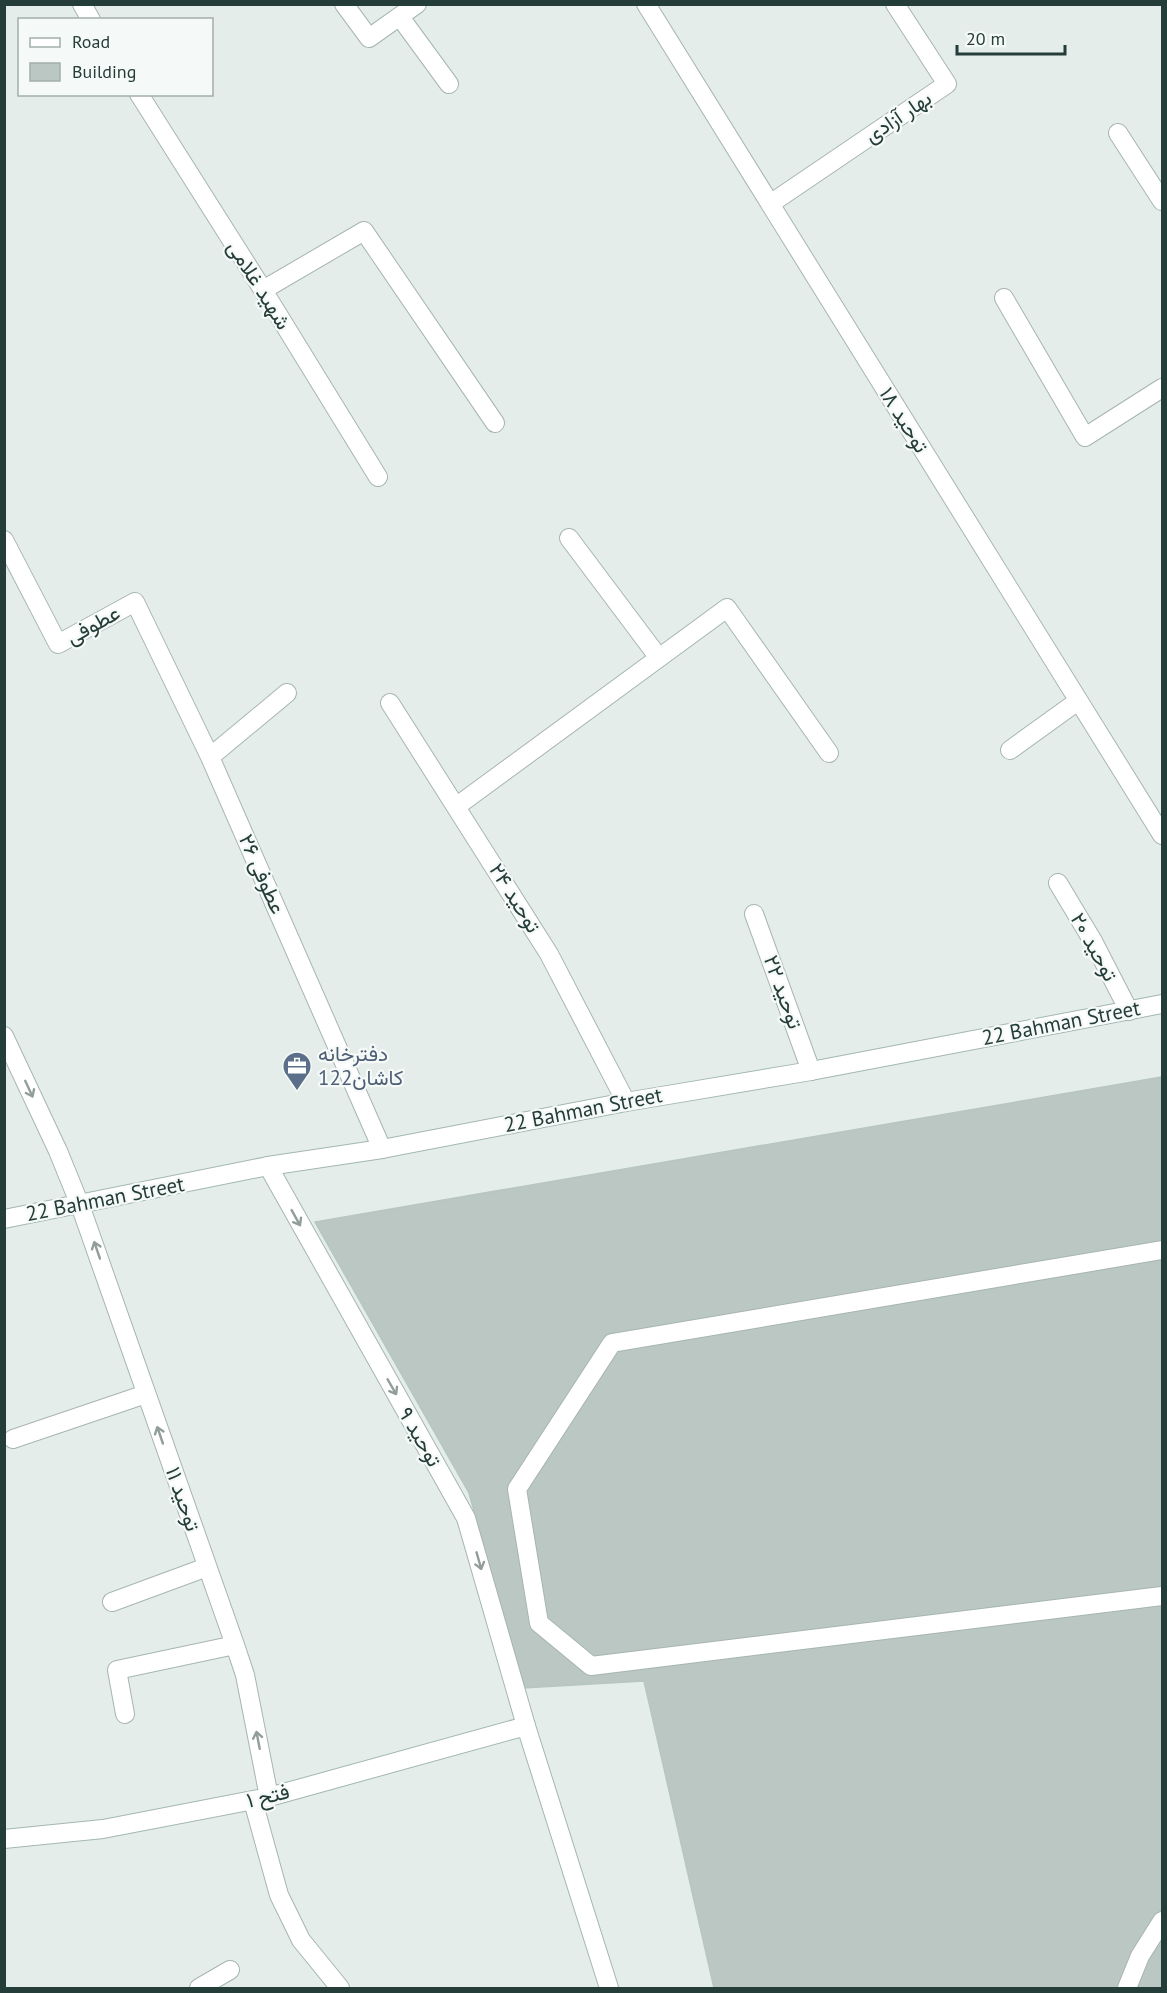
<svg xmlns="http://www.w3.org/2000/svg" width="1167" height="1993" font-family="'PT Sans',Vazirmatn,sans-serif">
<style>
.building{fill:#bac7c3;stroke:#b7c6c1;stroke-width:1.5}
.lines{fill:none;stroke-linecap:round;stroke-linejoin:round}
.lane-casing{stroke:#a7b5b1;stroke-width:20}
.street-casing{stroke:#a7b5b1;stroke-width:20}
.secondary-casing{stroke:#a3b7b2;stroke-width:20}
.lane{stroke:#fff;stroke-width:18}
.street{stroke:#fff;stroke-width:18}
.secondary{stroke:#fff;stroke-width:18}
.oneway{stroke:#929e9c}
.labels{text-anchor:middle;stroke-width:4.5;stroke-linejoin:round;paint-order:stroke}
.street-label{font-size:21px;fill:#253d39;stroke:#f5f9f7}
.service-label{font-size:21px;fill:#4e5e75;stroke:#f5f9f7;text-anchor:start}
</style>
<rect width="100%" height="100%" fill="#e4edea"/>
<!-- building -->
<path class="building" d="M 1162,1077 L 1162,1988 L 714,1988 L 644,1681 L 523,1688 L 469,1493 L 315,1222 Z"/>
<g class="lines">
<!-- lane casing -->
<g class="lane-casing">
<path id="lane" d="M 400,17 L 449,84
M 1010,750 L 1078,701
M 1162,1250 L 612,1343 L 517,1489 L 539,1623 L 591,1666 L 1162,1596
M 13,1439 L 146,1394
M 1127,1988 L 1140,1956 L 1162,1921"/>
</g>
<!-- street casing -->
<g class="street-casing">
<path id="street" d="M 82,4 L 91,20
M 344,4 L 369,38 L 417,4
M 646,4 L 1162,835
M 139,94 L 263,290 L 378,477
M 1118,133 L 1162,201
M 770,204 L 947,84 L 895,4
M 263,290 L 364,231 L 495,423
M 1004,298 L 1085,437 L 1162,388
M 569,538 L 659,658
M 4,540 L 58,644 L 135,602 L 210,757 L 382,1149
M 390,703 L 549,954 L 626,1102
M 210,757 L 287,693
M 457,806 L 727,608 L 829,753
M 1058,883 L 1094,943 L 1129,1011
M 754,914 L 811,1071
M 4,1036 L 58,1151 L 80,1205 L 235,1645 L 245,1675 L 269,1797
M 268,1166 L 466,1518 L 526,1726
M 112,1602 L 207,1567
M 125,1714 L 117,1670 L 235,1645
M 253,1801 L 279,1895 L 301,1940 L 340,1988
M 199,1988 L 230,1970"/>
</g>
<!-- secondary casing -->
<g class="secondary-casing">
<path id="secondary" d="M 4,1219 L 268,1166 L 382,1149 L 626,1102 L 811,1071 L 1162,1004
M 4,1839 L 103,1829 L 269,1797 L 526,1726 L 609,1988"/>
</g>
<!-- lane -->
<use href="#lane" class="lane"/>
<!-- street -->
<use href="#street" class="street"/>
<!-- secondary -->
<use href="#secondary" class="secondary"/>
</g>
<!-- one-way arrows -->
<defs><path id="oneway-shaft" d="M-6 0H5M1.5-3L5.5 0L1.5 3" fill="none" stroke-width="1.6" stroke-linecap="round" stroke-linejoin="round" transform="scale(1.5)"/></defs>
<g class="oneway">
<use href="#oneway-shaft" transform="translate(29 1089) rotate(65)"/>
<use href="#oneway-shaft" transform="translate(296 1218) rotate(61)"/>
<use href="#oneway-shaft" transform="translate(97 1250) rotate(-109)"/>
<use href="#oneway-shaft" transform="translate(392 1387) rotate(60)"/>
<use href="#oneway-shaft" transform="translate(160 1435) rotate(-109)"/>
<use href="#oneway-shaft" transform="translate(479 1561) rotate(74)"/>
<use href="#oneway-shaft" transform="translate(258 1740) rotate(-101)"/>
</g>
<!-- icons -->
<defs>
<g id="office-pin" transform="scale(1.5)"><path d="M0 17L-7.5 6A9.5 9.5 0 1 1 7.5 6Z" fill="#5c6f8a" stroke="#f5f9f7"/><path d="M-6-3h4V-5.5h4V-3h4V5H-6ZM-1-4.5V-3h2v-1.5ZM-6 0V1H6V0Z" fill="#fff"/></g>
</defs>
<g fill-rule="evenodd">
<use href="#office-pin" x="297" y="1066"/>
</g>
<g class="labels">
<!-- street labels -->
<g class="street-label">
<text transform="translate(898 117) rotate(-34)" y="7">بهار آزادی</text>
<text transform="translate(259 285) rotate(58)" y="7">شهید غلامی</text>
<text transform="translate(904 420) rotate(58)" y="7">توحید ۱۸</text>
<text transform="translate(93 625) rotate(-29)" y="7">عطوفی</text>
<text transform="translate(262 874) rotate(66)" y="7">عطوفی ۲۶</text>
<text transform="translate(515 898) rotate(58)" y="7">توحید ۲۴</text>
<text transform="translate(1094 947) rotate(61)" y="7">توحید ۲۰</text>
<text transform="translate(783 992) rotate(70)" y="7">توحید ۲۲</text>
<text transform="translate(1061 1023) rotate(-11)" y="7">22 Bahman Street</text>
<text transform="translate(583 1110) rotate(-11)" y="7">22 Bahman Street</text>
<text transform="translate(105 1199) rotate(-11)" y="7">22 Bahman Street</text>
<text transform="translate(420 1437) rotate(60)" y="7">توحید ۹</text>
<text transform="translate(183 1499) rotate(71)" y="7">توحید ۱۱</text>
<text transform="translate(268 1796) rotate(-13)" y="7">فتح ۱</text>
</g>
<!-- service labels -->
<g class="service-label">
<text x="318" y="1061">دفترخانه<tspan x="318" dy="24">122کاشان</tspan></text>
</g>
</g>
<!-- border -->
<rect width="1167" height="1993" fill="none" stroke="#253d39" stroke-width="12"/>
<!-- legend -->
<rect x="18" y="18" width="195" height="78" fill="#f5f9f7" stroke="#a2aeab" stroke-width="1.5"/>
<rect x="30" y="38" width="30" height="9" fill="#ffffff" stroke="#a2aeab" stroke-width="1.5"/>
<text x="72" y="48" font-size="18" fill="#253d39">Road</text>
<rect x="30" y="63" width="30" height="18" fill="#bac7c3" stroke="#a2aeab" stroke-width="1.5"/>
<text x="72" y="78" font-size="18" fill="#253d39">Building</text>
<!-- scale -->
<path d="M957 45v9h108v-9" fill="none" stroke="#253d39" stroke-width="3"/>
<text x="966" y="45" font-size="18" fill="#253d39" stroke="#f5f9f7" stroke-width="4.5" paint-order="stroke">20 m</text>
</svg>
